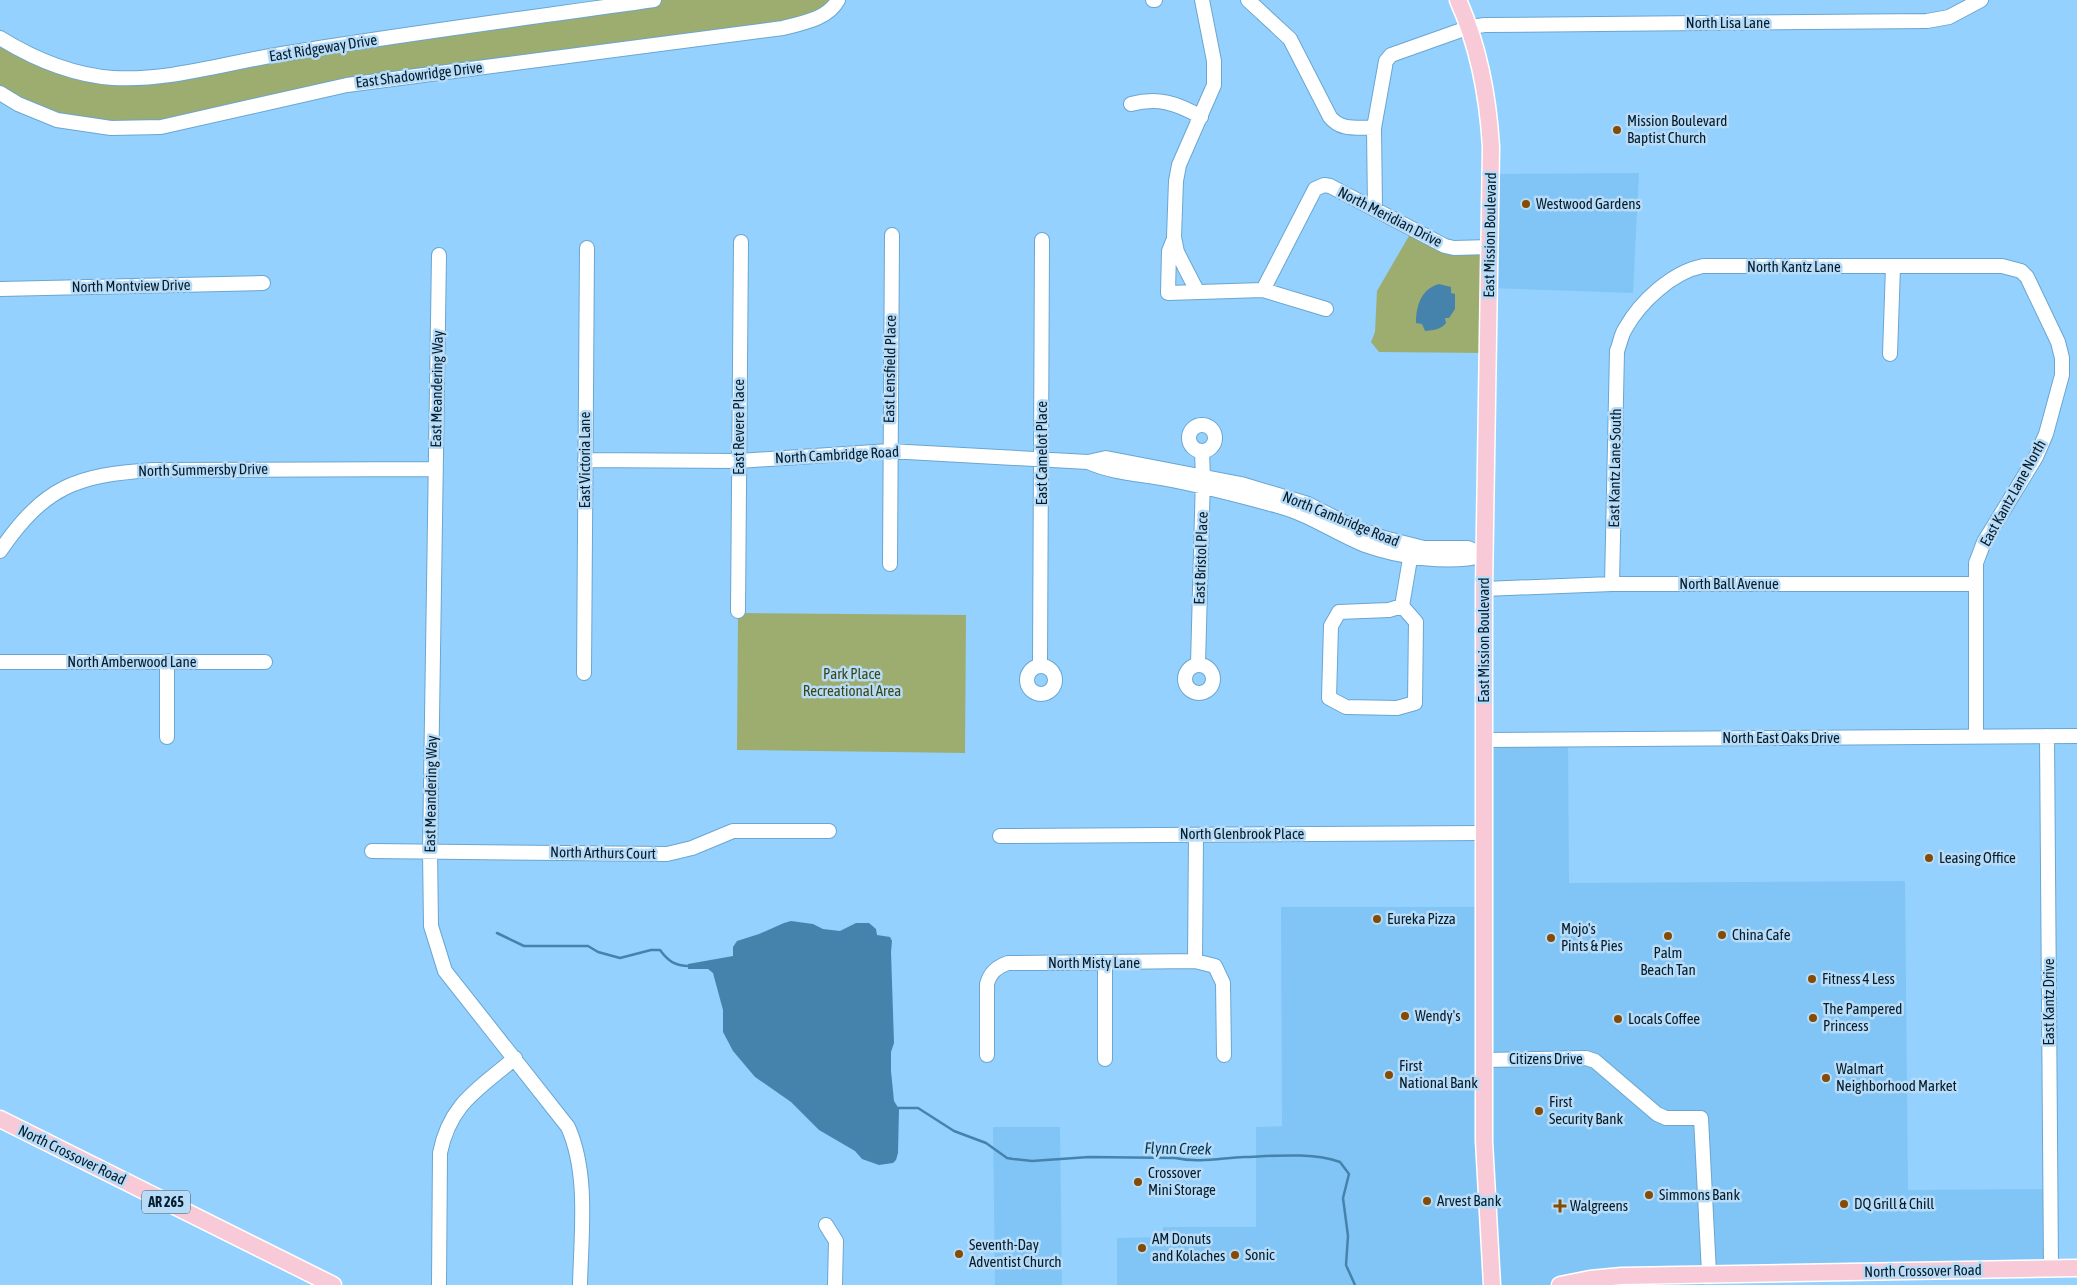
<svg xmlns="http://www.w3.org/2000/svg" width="2077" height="1285" font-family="'Asap Condensed',sans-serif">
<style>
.built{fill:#81c5f6}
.green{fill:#9cad6f}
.water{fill:#4683ac}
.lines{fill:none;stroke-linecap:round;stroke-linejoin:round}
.stream{stroke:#4683ac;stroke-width:2.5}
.minor-casing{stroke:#6aa6d0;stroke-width:16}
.major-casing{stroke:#fff;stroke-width:19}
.minor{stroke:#fff;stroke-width:14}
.major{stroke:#f8cad7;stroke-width:16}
.poi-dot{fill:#854a03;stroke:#b8dcf7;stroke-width:2}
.labels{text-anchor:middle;stroke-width:5;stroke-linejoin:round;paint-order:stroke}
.shield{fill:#b8dcf7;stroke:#3a5669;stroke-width:1}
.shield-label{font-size:14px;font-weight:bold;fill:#041c2c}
.street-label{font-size:15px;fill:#041c2c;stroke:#b8dcf7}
.poi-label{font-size:15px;fill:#041c2c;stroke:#b8dcf7;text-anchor:start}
.park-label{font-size:15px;fill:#3b4616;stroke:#b8dcf7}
.water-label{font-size:16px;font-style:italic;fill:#013552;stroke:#b8dcf7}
</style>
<rect width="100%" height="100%" fill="#94d1fe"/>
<!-- built -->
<path class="built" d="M 1639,173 L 1633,293 L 1489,288 L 1490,174 Z
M 1568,739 L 1569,883 L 1905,881 L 1908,1190 L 2051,1189 L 2051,1268 L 1704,1274 L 1704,1285 L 1117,1285 L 1117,1238 L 1163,1237 L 1163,1227 L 1256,1227 L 1256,1127 L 1282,1126 L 1281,907 L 1483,907 L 1484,740 Z
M 993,1127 L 1060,1127 L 1062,1285 L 995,1285 Z"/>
<!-- green -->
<path class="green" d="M 654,0 L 838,0 L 821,16 L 347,85 L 161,127 L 57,120 L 0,93 L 0,38 L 37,58 L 112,78 Z
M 1413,229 L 1445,246 L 1490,247 L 1488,353 L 1379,352 L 1371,342 L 1375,332 L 1377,291 Z
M 738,613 L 966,615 L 965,753 L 737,750 Z"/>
<!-- water -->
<path class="water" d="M 1439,284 L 1451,287 L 1451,293 L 1455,294 L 1455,309 L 1449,318 L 1445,318 L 1446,323 C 1441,330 1433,330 1425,331 L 1422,324 L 1416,323 C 1416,306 1421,289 1439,284 Z
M 791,921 L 813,924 L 823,929 L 840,931 L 856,923 L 869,923 L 876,929 L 877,935 L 890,937 L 892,941 L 891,952 L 894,1043 L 891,1052 L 891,1071 L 894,1101 L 899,1109 L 898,1153 L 896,1160 L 893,1163 L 879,1165 L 862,1159 L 855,1151 L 819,1130 L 791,1102 L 755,1077 L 733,1051 L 723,1032 L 723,1010 L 713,973 L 708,969 L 688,969 L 688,964 L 733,956 L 733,947 L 737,941 L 759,934 L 784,923 Z"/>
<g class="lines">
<!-- stream -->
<path class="stream" d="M 497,933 L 524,946 L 588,946 L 598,952 L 620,958 L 651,950 L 660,950 C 668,961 675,966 689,966
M 898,1108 L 918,1108 L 954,1131 L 986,1143 L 1007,1158 L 1013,1159 L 1032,1161 L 1089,1157 L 1175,1158 C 1199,1163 1221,1158 1244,1157 C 1273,1156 1313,1152 1340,1162 L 1349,1174 L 1343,1198 L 1348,1236 L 1346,1265 L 1355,1285"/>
<!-- minor casing -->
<g class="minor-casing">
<path id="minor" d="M 1153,0 L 1155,0
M 1248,0 L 1290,39 L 1330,117 C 1341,131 1357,127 1374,128
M 0,38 C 34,59 72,75 113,78 C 168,81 222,64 276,55 C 402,34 528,18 654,0
M 0,93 L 18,104 L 57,120 L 111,128 L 161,127 L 347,85 L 783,28 C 802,23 828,19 838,0
M 1131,104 C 1158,97 1177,103 1201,117
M 1375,209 L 1374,128 L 1386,61 L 1391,55 L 1470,27 L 1485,25 L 1927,21 L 1949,17 L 1981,0
M 1173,241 L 1169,251 L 1168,293 L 1263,290 L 1326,309
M 439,255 L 430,851 L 431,926 L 445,971 L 568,1127 C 589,1174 581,1235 580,1285
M 0,289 L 263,283
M 1263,290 L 1315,189 L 1324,185 L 1330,186 L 1445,246 L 1454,248 L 1490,247
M 1197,291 L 1177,252 L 1174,237 L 1176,181 L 1179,165 L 1214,85 L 1214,61 L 1202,0
M 1890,354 L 1893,267
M1189 438a13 13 0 1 1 26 0a13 13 0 1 1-26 0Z
M 585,460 L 739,461 L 889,451 L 1088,462 L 1106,458 L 1241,484 L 1308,504 L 1353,527 L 1384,538 L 1424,548 L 1468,548 L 1484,555
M 1088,462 C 1113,473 1140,474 1166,479 C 1204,486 1241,496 1278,506 C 1309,514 1335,533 1365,545 C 1398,557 1451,565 1484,555
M 0,551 C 45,486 76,475 153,470 L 436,469
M 890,564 L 892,235
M 1612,584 L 1617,351 C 1620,344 1621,335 1625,329 C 1640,302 1672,272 1703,266 L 2002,266 L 2021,271 L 2027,277 L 2058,342 L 2062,358 L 2062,375 L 2046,434 L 2036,457 L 1984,542 L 1976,563 L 1976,737
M 1484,589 L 1612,584 L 1975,584
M 1402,606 L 1416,622 L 1415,703 L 1397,708 L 1346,707 L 1329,698 L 1331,626 L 1339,612 L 1389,610 Z
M 1402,606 L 1412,547
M 738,611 L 741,242
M 167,661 L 167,737
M 0,662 L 265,662
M 1198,664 L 1203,477 L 1202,452
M1185 679a14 14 0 1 1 28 0a14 14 0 1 1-28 0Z
M 1040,666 L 1042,240
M1027 680a14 14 0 1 1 28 0a14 14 0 1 1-28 0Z
M 584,673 L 587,248
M 2047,736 L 2051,1268
M 1484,740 L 2077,736
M 1000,836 L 1484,833
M 372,851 L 667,854 L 692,848 L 733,831 L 829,831
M 1195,961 L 1196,835
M 987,1055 L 987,984 C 990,973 996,967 1008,963 L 1195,961 L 1215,966 L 1223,983 L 1224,1055
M 1105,1059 L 1105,963
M 1484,1060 L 1586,1058 L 1595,1061 L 1657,1114 L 1666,1118 L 1701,1118 L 1709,1273
M 826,1225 L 836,1241 L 835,1285
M 439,1285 L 440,1153 C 450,1103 479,1089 515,1058"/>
</g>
<!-- major casing -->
<g class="major-casing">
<path id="major" d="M 1458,0 C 1479,47 1488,96 1491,147 L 1484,589 L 1484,1141 L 1492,1285
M 0,1119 L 333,1285
M 1560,1285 L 1590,1279 L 1622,1276 L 2077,1268"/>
</g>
<!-- minor -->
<use href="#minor" class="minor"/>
<!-- major -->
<use href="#major" class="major"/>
</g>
<!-- markers -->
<g class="poi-dot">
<circle cx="1617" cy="130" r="5"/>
<circle cx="1526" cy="204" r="5"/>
<circle cx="1929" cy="858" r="5"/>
<circle cx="1377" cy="919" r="5"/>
<circle cx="1722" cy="935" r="5"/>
<circle cx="1668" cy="936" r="5"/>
<circle cx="1551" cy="938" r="5"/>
<circle cx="1812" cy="979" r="5"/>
<circle cx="1405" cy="1016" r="5"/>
<circle cx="1813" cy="1018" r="5"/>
<circle cx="1618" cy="1019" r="5"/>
<circle cx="1389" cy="1075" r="5"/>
<circle cx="1826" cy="1078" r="5"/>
<circle cx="1539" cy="1111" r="5"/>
<circle cx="1138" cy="1182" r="5"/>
<circle cx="1649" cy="1195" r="5"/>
<circle cx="1427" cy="1201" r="5"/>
<circle cx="1844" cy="1204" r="5"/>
<path d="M1557.5 1198.5h5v5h5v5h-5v5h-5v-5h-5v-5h5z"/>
<circle cx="1142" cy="1248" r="5"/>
<circle cx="959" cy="1254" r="5"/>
<circle cx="1235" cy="1255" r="5"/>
</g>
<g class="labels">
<!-- shield labels -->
<rect class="shield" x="142" y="1190.5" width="48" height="23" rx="4"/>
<g class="shield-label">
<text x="166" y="1207">AR 265</text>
</g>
<!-- street labels -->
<g class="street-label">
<text x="1728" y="28">North Lisa Lane</text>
<text transform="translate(323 48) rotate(-9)" y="5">East Ridgeway Drive</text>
<text transform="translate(419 75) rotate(-7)" y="5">East Shadowridge Drive</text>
<text transform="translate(1390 217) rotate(27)" y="5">North Meridian Drive</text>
<text transform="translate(1490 235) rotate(-89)" y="5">East Mission Boulevard</text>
<text x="1794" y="272">North Kantz Lane</text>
<text transform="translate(131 286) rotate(-1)" y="5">North Montview Drive</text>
<text transform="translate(890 369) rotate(-89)" y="5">East Lensfield Place</text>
<text transform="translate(437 389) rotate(-89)" y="5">East Meandering Way</text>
<text transform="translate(739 427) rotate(-90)" y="5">East Revere Place</text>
<text transform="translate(1042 453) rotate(-90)" y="5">East Camelot Place</text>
<text transform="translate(837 455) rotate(-3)" y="5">North Cambridge Road</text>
<text transform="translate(585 460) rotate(-90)" y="5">East Victoria Lane</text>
<text transform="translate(1615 468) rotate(-89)" y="5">East Kantz Lane South</text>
<text transform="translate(203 470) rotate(-1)" y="5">North Summersby Drive</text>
<text transform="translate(2013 493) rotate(-61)" y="5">East Kantz Lane North</text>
<text transform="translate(1341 519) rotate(22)" y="5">North Cambridge Road</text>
<text transform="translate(1201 558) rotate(-88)" y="5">East Bristol Place</text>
<text x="1729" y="589">North Ball Avenue</text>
<text transform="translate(1484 640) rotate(-90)" y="5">East Mission Boulevard</text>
<text x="132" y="667">North Amberwood Lane</text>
<text x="1781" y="743">North East Oaks Drive</text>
<text transform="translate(431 794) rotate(-89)" y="5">East Meandering Way</text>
<text x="1242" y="839">North Glenbrook Place</text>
<text transform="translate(603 853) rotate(1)" y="5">North Arthurs Court</text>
<text x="1094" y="968">North Misty Lane</text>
<text transform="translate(2049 1002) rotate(-90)" y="5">East Kantz Drive</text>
<text x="1546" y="1064">Citizens Drive</text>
<text transform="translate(72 1155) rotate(26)" y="5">North Crossover Road</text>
<text transform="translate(1923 1271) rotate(-1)" y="5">North Crossover Road</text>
</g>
<!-- poi labels -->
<g class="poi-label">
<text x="1627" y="126">Mission Boulevard<tspan x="1627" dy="17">Baptist Church</tspan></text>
<text x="1536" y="209">Westwood Gardens</text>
<text x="1939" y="863">Leasing Office</text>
<text x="1387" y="924">Eureka Pizza</text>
<text x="1561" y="934">Mojo's<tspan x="1561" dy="17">Pints &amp; Pies</tspan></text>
<text x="1732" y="940">China Cafe</text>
<text x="1668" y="958" text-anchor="middle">Palm<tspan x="1668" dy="17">Beach Tan</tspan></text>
<text x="1822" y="984">Fitness 4 Less</text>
<text x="1823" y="1014">The Pampered<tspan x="1823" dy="17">Princess</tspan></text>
<text x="1415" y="1021">Wendy's</text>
<text x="1628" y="1024">Locals Coffee</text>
<text x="1399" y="1071">First<tspan x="1399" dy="17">National Bank</tspan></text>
<text x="1836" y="1074">Walmart<tspan x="1836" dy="17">Neighborhood Market</tspan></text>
<text x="1549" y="1107">First<tspan x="1549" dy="17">Security Bank</tspan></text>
<text x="1148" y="1178">Crossover<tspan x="1148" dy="17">Mini Storage</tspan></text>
<text x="1659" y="1200">Simmons Bank</text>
<text x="1437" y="1206">Arvest Bank</text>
<text x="1854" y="1209">DQ Grill &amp; Chill</text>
<text x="1570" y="1211">Walgreens</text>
<text x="1152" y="1244">AM Donuts<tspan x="1152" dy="17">and Kolaches</tspan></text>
<text x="969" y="1250">Seventh-Day<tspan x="969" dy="17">Adventist Church</tspan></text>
<text x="1245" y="1260">Sonic</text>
</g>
<!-- park labels -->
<g class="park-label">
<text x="852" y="679">Park Place<tspan x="852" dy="17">Recreational Area</tspan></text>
</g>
<!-- water labels -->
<g class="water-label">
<text transform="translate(1178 1148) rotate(1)" y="6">Flynn Creek</text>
</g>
</g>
</svg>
